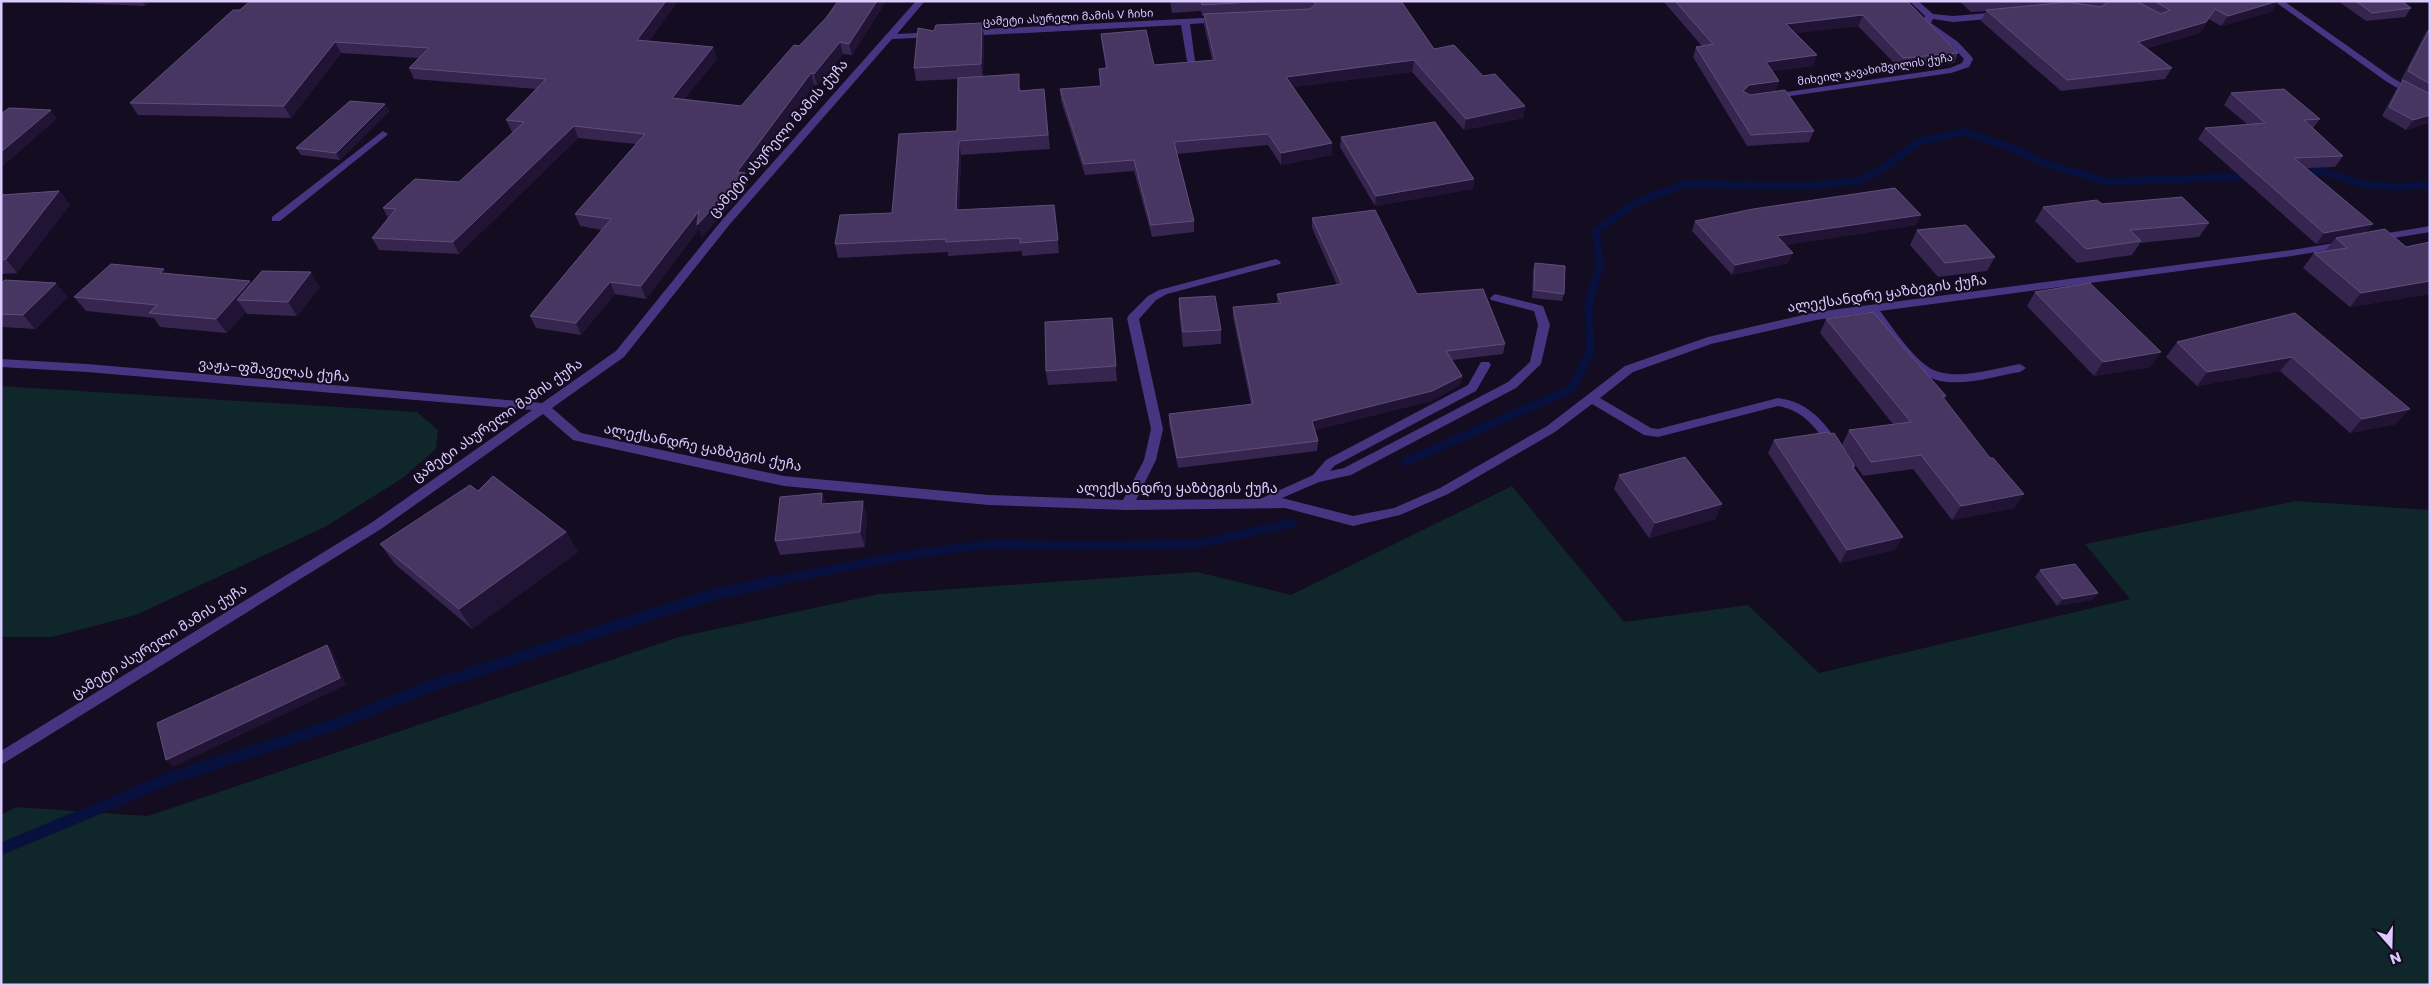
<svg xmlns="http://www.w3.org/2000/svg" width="2431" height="986" font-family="Poppins,'Noto Sans Georgian',sans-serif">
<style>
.green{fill:#0f262a}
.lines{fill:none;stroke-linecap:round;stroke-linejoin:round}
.stream-far2{stroke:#08103e;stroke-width:8}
.stream-far1{stroke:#08103e;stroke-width:9}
.stream{stroke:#08103e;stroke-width:12}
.minor{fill:#483581;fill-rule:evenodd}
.wall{fill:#36254f}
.shaded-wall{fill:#211334}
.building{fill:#473662;stroke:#5f4e7b}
.labels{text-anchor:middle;stroke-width:4;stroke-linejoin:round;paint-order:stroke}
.far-street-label{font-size:11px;fill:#dccbff;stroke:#140c20}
.street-label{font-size:14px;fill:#dccbff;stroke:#140c20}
</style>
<rect width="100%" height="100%" fill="#140c20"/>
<!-- green -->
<path class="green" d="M 1,386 L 417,412 L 438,430 L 436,449 L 404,477 L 325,527 L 136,615 L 52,637 L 1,637 Z
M 1512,486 L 1624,622 L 1748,605 L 1819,673 L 2130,599 L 2085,544 L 2296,501 L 2430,510 L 2430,985 L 1,985 L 1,815 L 16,807 L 148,816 L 679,637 L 879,594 L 1197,572 L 1291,595 Z"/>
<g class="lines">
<!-- stream-far2 -->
<path class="stream-far2" d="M 2298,173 L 2322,171 L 2362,184 L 2395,187 L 2430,185
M 1599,258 L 1596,231 L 1635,203 L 1685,184 L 1807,186 L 1859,181 L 1885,167 L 1920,141 L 1966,132 L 2009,147 L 2047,164 L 2107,182 L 2254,176"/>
<!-- stream-far1 -->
<path class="stream-far1" d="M 1405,462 L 1571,389 L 1590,354 L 1589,302 L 1600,264 L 1599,257
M 774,581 L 906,555 L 991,544 L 1081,546 L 1197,544 L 1293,523"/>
<!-- stream -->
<path class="stream" d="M 1,849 L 176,776 L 336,724 L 430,686 L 712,595 L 779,580"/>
<!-- minor -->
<path class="minor" d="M 916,1 L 925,1 L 897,34 L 934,32 L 937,33 L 937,37 L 892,39 L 730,224 L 624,357 L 552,408 L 581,433 L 784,476 L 989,495 L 1123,500 L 1144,460 L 1151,429 L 1127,318 L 1129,315 L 1148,296 L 1159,290 L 1276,259 L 1281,262 L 1280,264 L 1167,294 L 1156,300 L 1139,319 L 1163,429 L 1156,460 L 1136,500 L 1260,499 L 1313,475 L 1326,460 L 1468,385 L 1481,362 L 1489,362 L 1491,365 L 1476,391 L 1334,466 L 1330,471 L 1344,468 L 1508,382 L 1530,362 L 1538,325 L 1534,311 L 1491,300 L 1490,298 L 1495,294 L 1543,306 L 1550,325 L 1541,364 L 1516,388 L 1351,475 L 1319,482 L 1282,498 L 1353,516 L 1394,508 L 1440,488 L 1547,426 L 1625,366 L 1708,337 L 1816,312 L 2292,250 L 2346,241 L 2351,244 L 2346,247 L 2292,256 L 1880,311 C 1894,329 1917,366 1939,372 C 1964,379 1996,368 2020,364 L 2026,368 L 2020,372 C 1995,376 1966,386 1940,381 C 1909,374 1888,336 1870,312 L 1816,320 L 1711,344 L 1633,372 L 1600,398 L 1651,428 L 1658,429 L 1778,398 C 1807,402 1822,419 1838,442 L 1840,445 L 1838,448 L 1830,448 C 1816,428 1803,410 1778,406 L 1658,437 L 1644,435 L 1592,404 L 1555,432 L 1448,494 L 1400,515 L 1353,526 L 1285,508 L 1127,510 L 989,505 L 784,486 L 573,440 L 543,414 L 381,529 L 1,765 L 1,751 L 371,523 L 532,410 L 87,372 L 1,367 L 1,359 L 87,364 L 542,403 L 616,351 L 722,220 Z
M 1909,1 L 1918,1 L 1933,14 L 1953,16 L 2001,12 L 2005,15 L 2001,18 L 1953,22 L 1933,19 L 1931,23 L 1958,42 L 1972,57 L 1973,59 L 1969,67 L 1951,73 L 1770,99 L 1768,97 L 1773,94 L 1950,68 L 1962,63 L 1964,59 L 1952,46 L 1923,26 L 1922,24 L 1925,16 Z
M 2274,1 L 2284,1 L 2393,78 L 2430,100 L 2430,107 L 2387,82 Z
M 1221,17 L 1224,18 L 1224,22 L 1190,24 L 1195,61 L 1191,64 L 1187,61 L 1181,25 L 966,36 L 962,33 L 966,30 Z
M 383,131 L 388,134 L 386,136 L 280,221 L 272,221 L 272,217 Z
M 2430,226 L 2430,232 L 2376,241 L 2371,238 L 2376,235 Z"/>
</g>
<!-- wall -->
<path class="wall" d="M 54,1 L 150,1 L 145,6 L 55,2 Z
M 250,1 L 678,1 L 649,41 L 713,47 L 717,59 L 684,99 L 741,106 L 826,18 L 838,1 L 886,1 L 852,55 L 843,54 L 817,85 L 814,85 L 746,177 L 748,185 L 702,237 L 699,229 L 646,299 L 615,294 L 581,335 L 536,328 L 530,316 L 602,230 L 580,226 L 575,214 L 636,144 L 578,138 L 459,254 L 379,250 L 372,238 L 388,218 L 383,208 L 459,182 L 513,132 L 512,132 L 506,120 L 536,89 L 414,79 L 409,68 L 418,58 L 341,53 L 291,118 L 138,115 L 130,103 Z
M 1170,1 L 1401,1 L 1434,49 L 1483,76 L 1525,106 L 1523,118 L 1464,130 L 1412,72 L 1293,87 L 1332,143 L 1332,155 L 1281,165 L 1268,145 L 1177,154 L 1194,221 L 1194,232 L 1152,237 L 1134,171 L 1085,175 L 1061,101 L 1060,89 L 1100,86 L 1099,69 L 1106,69 L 1102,45 L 1101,34 L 1154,65 L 1212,60 L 1204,25 L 1204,16 L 1202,16 L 1201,11 L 1172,13 Z
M 1663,1 L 1907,1 L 1958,53 L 1954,63 L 1899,68 L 1858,26 L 1795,33 L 1817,55 L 1813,66 L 1772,71 L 1779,81 L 1775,91 L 1814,131 L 1809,142 L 1747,146 L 1693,57 L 1696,47 L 1702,46 Z
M 1959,1 L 2136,1 L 2138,2 L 2139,1 L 2278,1 L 2271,12 L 2221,26 L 2209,19 L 2200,33 L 2147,48 L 2172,68 L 2165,79 L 2061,91 L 1981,21 L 1986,11 L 1971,12 Z
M 2338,1 L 2402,1 L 2411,8 L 2405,17 L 2366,21 Z
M 2430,27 L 2430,122 L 2406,130 L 2382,116 L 2396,90 L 2402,81 L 2401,80 L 2426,32 Z
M 934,31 L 984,36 L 983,77 L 1020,87 L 1021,91 L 1044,89 L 1050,149 L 961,155 L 959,210 L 1054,205 L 1059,253 L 1022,256 L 1022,251 L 948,256 L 948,252 L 838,258 L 835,244 L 892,213 L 957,131 L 958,79 L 916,81 L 914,68 Z
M 2231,93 L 2320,119 L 2313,128 L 2343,156 L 2335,167 L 2307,168 L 2366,233 L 2406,247 L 2430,242 L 2430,294 L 2350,307 L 2303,268 L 2314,253 L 2325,251 L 2333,241 L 2316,244 L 2198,139 L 2205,128 L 2247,124 L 2224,105 Z
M 385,104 L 389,111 L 340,160 L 301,155 L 296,148 Z
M 1341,137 L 1474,179 L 1473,189 L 1375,206 L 1340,147 Z
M 59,191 L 70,205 L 17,273 L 1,274 L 1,195 Z
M 2102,204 L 2209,223 L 2199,237 L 2140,243 L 2132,255 L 2077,263 L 2035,221 L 2043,207 Z
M 1312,218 L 1417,294 L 1505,344 L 1503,354 L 1452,360 L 1462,376 L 1460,385 L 1431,401 L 1315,430 L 1318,441 L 1317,451 L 1178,468 L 1169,424 L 1169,414 L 1251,405 L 1233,317 L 1233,307 L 1277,303 L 1277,294 L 1337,285 L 1312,228 Z
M 1695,221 L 1916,225 L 1785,245 L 1788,263 L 1732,275 L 1692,231 Z
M 1917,230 L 1995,257 L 1987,271 L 1938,277 L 1910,245 Z
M 1535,263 L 1564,294 L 1562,301 L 1532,298 L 1533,270 Z
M 167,273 L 252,283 L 320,287 L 297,316 L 247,314 L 246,312 L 227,333 L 160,327 L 154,318 L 86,311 L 74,297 Z
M 1,283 L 68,297 L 35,329 L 1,327 Z
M 2035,292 L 2151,367 L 2094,376 L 2027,306 Z
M 1179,298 L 1221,330 L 1221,344 L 1183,347 L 1179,312 Z
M 2295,313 L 2396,424 L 2350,433 L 2280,371 L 2197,386 L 2166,357 L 2177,342 Z
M 1112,318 L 1117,381 L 1048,385 L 1046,371 Z
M 1826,319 L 1946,396 L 1944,399 L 2014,508 L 1952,520 L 1913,469 L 1863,476 L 1842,445 L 1849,430 L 1893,424 L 1820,333 Z
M 1774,440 L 1855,466 L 1854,468 L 1895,550 L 1840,563 L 1768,453 Z
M 1619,475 L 1716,519 L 1649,538 L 1614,489 Z
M 478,491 L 566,532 L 578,552 L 472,629 L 395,564 L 380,544 Z
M 822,493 L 826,504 L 867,515 L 865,547 L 780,555 L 775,541 Z
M 2040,570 L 2098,593 L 2092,600 L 2057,606 L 2035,577 Z"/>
<!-- shaded-wall -->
<path class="shaded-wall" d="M 142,1 L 150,1 L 145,6 Z
M 666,1 L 678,1 L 641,52 L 637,40 Z
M 877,1 L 886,1 L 852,55 L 849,44 Z
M 2278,1 L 2271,12 L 2221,26 L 2228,16 Z
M 2215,9 L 2200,33 L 2132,52 L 2138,42 Z
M 1863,15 L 1858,26 L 1783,35 L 1786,24 Z
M 982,23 L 984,36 L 983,78 L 981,64 Z
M 335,42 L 341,53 L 291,118 L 284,106 Z
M 840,42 L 843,54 L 817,85 L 814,74 Z
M 713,47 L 717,59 L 676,110 L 672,98 Z
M 1817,55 L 1813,66 L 1762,72 L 1766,62 Z
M 1414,60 L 1412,72 L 1285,88 L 1286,77 Z
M 811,73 L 814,85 L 746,177 L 748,185 L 702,237 L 699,229 L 646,299 L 641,286 L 699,211 L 737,172 Z
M 1779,81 L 1775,92 L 1746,96 L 1743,91 L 1749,85 Z
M 385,104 L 389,111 L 340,160 L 336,153 Z
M 1525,106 L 1523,118 L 1464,130 L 1466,119 Z
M 51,110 L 57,119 L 1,168 L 1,152 Z
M 2430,115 L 2429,122 L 2406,130 L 2413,120 Z
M 574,126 L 578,138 L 459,254 L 453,242 Z
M 959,141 L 961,155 L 958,224 L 956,210 Z
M 1332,143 L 1332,155 L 1281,165 L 1281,153 Z
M 1474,179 L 1473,189 L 1375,206 L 1376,196 Z
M 59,191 L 70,205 L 17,273 L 6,259 Z
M 1921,215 L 1916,225 L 1773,247 L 1777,236 Z
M 2373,224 L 2364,236 L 2336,238 L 2333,241 L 2316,244 L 2324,233 Z
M 1793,253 L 1788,263 L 1732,275 L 1735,265 Z
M 164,269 L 174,283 L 160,273 Z
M 311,272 L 320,287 L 297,316 L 288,302 Z
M 250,281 L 260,295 L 237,300 L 246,312 L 227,333 L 216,319 Z
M 2430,281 L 2430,294 L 2350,307 L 2361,293 Z
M 610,282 L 615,294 L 581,335 L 576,323 Z
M 56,283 L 68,297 L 35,329 L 23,315 Z
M 2161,352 L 2151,367 L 2094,376 L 2103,362 Z
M 2292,357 L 2280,371 L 2197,386 L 2207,372 Z
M 1462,376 L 1460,385 L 1431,401 L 1311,431 L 1312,421 Z
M 2410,409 L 2396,424 L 2350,433 L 2362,419 Z
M 822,493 L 827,507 L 821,504 Z
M 2024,494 L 2014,508 L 1952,520 L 1961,506 Z
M 863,501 L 867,515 L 865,547 L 860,532 Z
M 1722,504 L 1716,519 L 1649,538 L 1655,523 Z
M 566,532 L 578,552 L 472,629 L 459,609 Z
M 1903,537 L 1895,550 L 1840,563 L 1847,550 Z
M 2098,593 L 2092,600 L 2057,606 L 2063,599 Z
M 327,645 L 333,652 L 346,685 L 173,767 L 166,760 Z"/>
<!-- building -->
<path class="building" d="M 250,1 L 666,1 L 637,40 L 713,47 L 672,98 L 741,106 L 794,45 L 799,46 L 826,18 L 838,1 L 877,1 L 849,44 L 840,42 L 814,74 L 811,73 L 737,172 L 745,173 L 697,225 L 699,211 L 641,286 L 610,282 L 576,323 L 530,316 L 611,219 L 575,214 L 645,134 L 574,126 L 453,242 L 372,238 L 396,209 L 383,208 L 415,179 L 459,182 L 524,122 L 506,120 L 546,79 L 409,68 L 429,48 L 335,42 L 284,106 L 130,103 L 233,10 L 240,10 Z
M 1201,1 L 1268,1 L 1202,5 Z
M 1312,1 L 1401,1 L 1434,49 L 1454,45 L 1483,76 L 1495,74 L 1525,106 L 1466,119 L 1414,60 L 1286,77 L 1332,143 L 1281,153 L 1268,134 L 1174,142 L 1194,221 L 1151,225 L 1134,160 L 1084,164 L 1060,89 L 1101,86 L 1099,69 L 1107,68 L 1101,34 L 1146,30 L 1154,65 L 1215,60 L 1204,14 L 1310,9 L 1316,4 Z
M 1675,1 L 1907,1 L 1958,53 L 1903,58 L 1863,15 L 1786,24 L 1817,55 L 1766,62 L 1779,81 L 1749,85 L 1743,91 L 1750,95 L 1785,90 L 1814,131 L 1751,135 L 1696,47 L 1713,44 Z
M 2106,1 L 2136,1 L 2161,14 L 2170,10 L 2154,1 L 2278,1 L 2228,16 L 2215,9 L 2206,22 L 2138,42 L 2172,68 L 2067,80 L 1986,10 L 2068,2 L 2100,7 L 2106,4 Z
M 2356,1 L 2402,1 L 2411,8 L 2372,13 Z
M 982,23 L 981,64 L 914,68 L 918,28 L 934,31 L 936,25 Z
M 2430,28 L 2430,84 L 2408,71 Z
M 1019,74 L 1019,91 L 1044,89 L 1048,135 L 959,141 L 956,210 L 1054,205 L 1058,240 L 1020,243 L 1020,238 L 946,242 L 946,239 L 835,244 L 840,215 L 892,213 L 899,134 L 957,131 L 958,78 Z
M 2403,80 L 2430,94 L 2430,115 L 2413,120 L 2389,107 Z
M 2284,89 L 2320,119 L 2304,120 L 2343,156 L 2294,158 L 2373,224 L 2324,233 L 2205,128 L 2265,123 L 2231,93 Z
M 350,101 L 385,104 L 336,153 L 296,148 Z
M 9,108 L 51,110 L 1,152 L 1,114 Z
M 1435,122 L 1474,179 L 1376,196 L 1341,137 Z
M 1895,188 L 1921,215 L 1777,236 L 1793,253 L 1735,265 L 1695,221 L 1753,209 Z
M 59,191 L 6,259 L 1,260 L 1,195 Z
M 2182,197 L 2209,223 L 2130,230 L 2141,241 L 2086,249 L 2043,207 L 2097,200 L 2102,204 Z
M 1375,210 L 1417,294 L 1483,289 L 1505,344 L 1446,351 L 1462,376 L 1432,391 L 1312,421 L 1318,441 L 1177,458 L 1169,414 L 1253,404 L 1233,307 L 1281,303 L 1277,294 L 1342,284 L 1312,218 Z
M 1966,225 L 1995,257 L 1945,263 L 1917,230 Z
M 2385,229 L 2406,247 L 2430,242 L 2430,281 L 2361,293 L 2314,253 L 2347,248 L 2336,238 Z
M 1535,263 L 1565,266 L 1564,294 L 1534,290 Z
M 111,264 L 164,269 L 160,273 L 250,281 L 216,319 L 149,313 L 157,305 L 74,297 Z
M 262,271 L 311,272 L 288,302 L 237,300 Z
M 5,280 L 56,283 L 23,315 L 1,314 L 1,283 Z
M 2090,283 L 2161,352 L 2103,362 L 2035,292 Z
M 1215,296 L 1221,330 L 1183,332 L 1179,298 Z
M 1873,312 L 1946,396 L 1942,396 L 1990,458 L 1993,458 L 2024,494 L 1961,506 L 1921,455 L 1871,462 L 1849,430 L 1911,422 L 1826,319 Z
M 2295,313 L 2410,409 L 2362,419 L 2292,357 L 2207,372 L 2177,342 Z
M 1112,318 L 1116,366 L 1046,371 L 1045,322 Z
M 1828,432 L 1830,434 L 1834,433 L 1855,466 L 1852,466 L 1903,537 L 1847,550 L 1774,440 Z
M 1685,457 L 1722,504 L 1655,523 L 1619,475 Z
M 493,476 L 566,532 L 459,609 L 380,544 L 470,485 L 478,491 Z
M 822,493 L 821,504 L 863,501 L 860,532 L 775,541 L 780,497 Z
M 2075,564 L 2098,593 L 2063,599 L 2040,570 Z
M 327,645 L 340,678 L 166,760 L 157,723 Z"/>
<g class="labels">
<!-- far-street labels -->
<g class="far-street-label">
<text transform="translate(1068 17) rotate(-3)" y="4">ცამეტი ასურელი მამის V ჩიხი</text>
<text transform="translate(1875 69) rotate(-9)" y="4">მიხეილ ჯავახიშვილის ქუჩა</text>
</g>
<!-- street labels -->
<g class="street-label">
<text transform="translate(778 138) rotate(-49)" y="5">ცამეტი ასურელი მამის ქუჩა</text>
<text transform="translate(1887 293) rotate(-8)" y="5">ალექსანდრე ყაზბეგის ქუჩა</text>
<text transform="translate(274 370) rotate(5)" y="5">ვაჟა-ფშაველას ქუჩა</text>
<text transform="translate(497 420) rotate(-35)" y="5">ცამეტი ასურელი მამის ქუჩა</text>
<text transform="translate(703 447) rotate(11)" y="5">ალექსანდრე ყაზბეგის ქუჩა</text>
<text x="1177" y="493">ალექსანდრე ყაზბეგის ქუჩა</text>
<text transform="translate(159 641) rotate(-32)" y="5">ცამეტი ასურელი მამის ქუჩა</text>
</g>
</g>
<!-- border -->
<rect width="2431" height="986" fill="none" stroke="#dccbff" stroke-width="5"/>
<!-- north arrow -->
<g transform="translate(2391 946) rotate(160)" stroke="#140c20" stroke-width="4" paint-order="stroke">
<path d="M0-4L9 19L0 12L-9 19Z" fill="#dccbff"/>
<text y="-8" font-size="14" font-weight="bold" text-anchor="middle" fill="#dccbff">N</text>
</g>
</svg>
